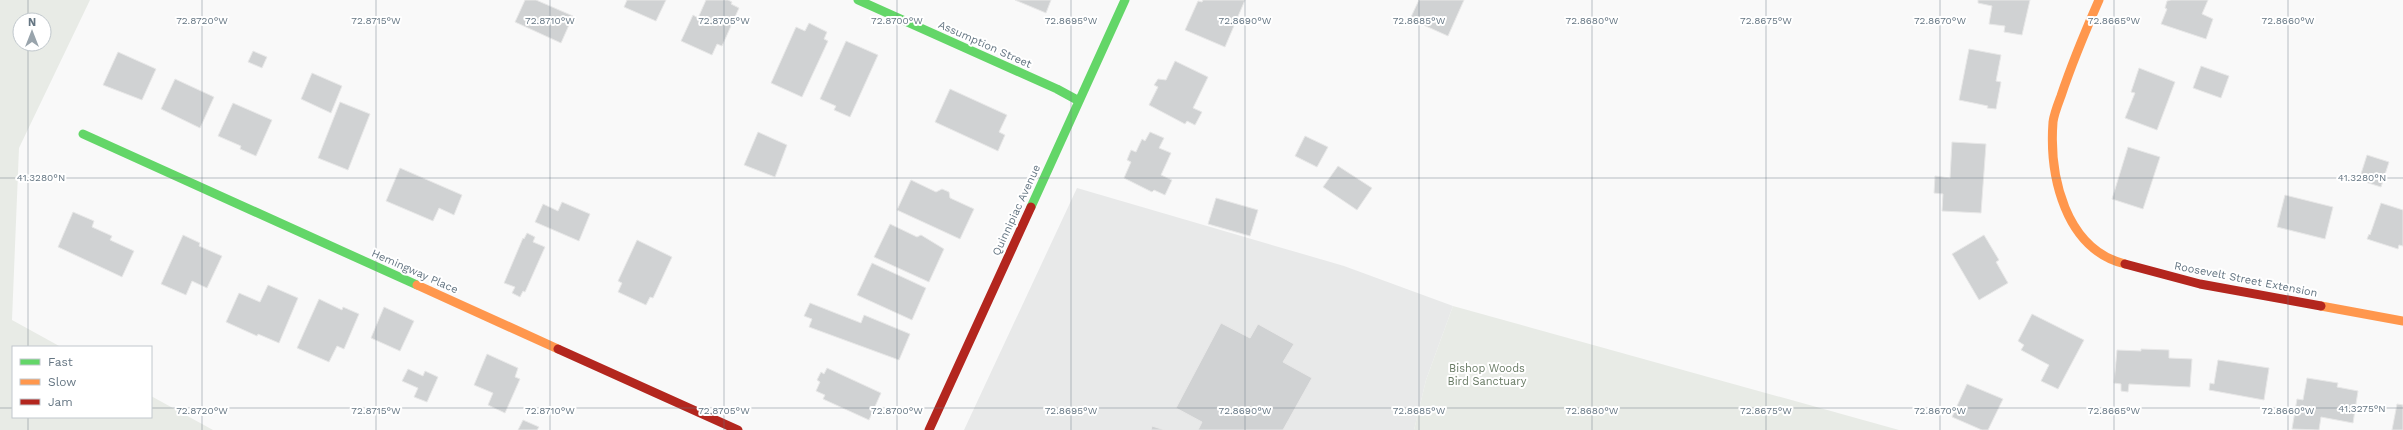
<svg xmlns="http://www.w3.org/2000/svg" width="2403" height="430" font-family="'Work Sans',sans-serif">
<style>
.built{fill:#e8e9e9}
.green{fill:#e8ebe6;fill-rule:evenodd}
.building{fill:#d0d2d3;stroke:#e8e8e8}
.lines{fill:none;stroke-linecap:round;stroke-linejoin:round}
.fast{stroke:#63d668;stroke-width:9}
.slow{stroke:#ff974d;stroke-width:9}
.jam{stroke:#b3261e;stroke-width:9}
.ticks{fill:none;stroke:#657683;stroke-width:1;stroke-opacity:0.45}
.labels{text-anchor:middle;stroke-width:4;stroke-linejoin:round;paint-order:stroke}
.street-label{font-size:11px;fill:#657683;stroke:#fff}
.park-label{font-size:11px;fill:#687a64;stroke:#fff}
.ticks-label{font-size:10px;text-anchor:middle;fill:#657683;stroke:#fff;stroke-width:4;stroke-linejoin:round;paint-order:stroke}
</style>
<rect width="100%" height="100%" fill="#f9f9f9"/>
<!-- built -->
<path class="built" d="M 1077,188 L 1344,266 L 1453,306 L 1426,380 L 1414,430 L 964,430 Z"/>
<!-- green -->
<path class="green" d="M 0,0 L 90,0 L 19,148 L 12,320 L 61,347 L 13,347 L 13,417 L 151,417 L 151,396 L 213,430 L 0,430 ZM 20,20 L 44,20 L 44,44 L 20,44 Z
M 1453,306 L 1899,430 L 1414,430 L 1426,380 Z"/>
<!-- building -->
<path class="building" d="M 525,0 L 536,0 L 573,16 L 561,43 L 515,22 Z
M 627,0 L 666,0 L 656,21 L 624,7 Z
M 706,0 L 728,0 L 732,2 L 731,4 L 739,8 L 722,46 L 717,44 L 712,55 L 681,41 L 693,15 L 698,18 Z
M 1015,0 L 1051,0 L 1046,13 Z
M 1203,0 L 1245,0 L 1225,47 L 1185,30 L 1198,1 L 1202,2 Z
M 1419,0 L 1464,0 L 1448,36 L 1410,19 Z
M 1978,0 L 2030,0 L 2022,35 L 2004,32 L 2005,26 L 1989,24 L 1992,6 L 1978,3 Z
M 2171,0 L 2208,0 L 2202,14 L 2213,19 L 2206,39 L 2161,24 L 2167,9 L 2165,8 L 2167,1 Z
M 809,23 L 827,32 L 824,39 L 828,41 L 802,97 L 771,83 L 796,27 L 805,31 Z
M 846,41 L 878,55 L 850,117 L 834,110 L 836,106 L 820,99 Z
M 1969,49 L 2001,55 L 1996,81 L 2001,82 L 1996,109 L 1987,108 L 1988,106 L 1959,100 Z
M 253,51 L 267,57 L 262,68 L 248,62 Z
M 118,52 L 156,69 L 142,100 L 103,85 Z
M 1175,61 L 1208,77 L 1193,108 L 1202,112 L 1195,125 L 1187,121 L 1185,124 L 1149,105 L 1158,87 L 1154,85 L 1158,79 L 1166,80 Z
M 2201,66 L 2229,76 L 2221,98 L 2193,88 Z
M 2139,68 L 2175,82 L 2157,130 L 2125,118 L 2135,93 L 2131,92 Z
M 312,73 L 342,86 L 331,113 L 301,99 Z
M 175,79 L 214,97 L 200,128 L 161,109 Z
M 950,89 L 1007,115 L 999,132 L 1005,135 L 998,151 L 935,122 Z
M 340,102 L 370,114 L 348,170 L 318,158 Z
M 233,103 L 272,120 L 256,156 L 240,149 L 241,146 L 218,136 Z
M 758,132 L 787,145 L 775,177 L 744,165 Z
M 1150,132 L 1164,138 L 1159,148 L 1171,153 L 1161,175 L 1172,180 L 1165,195 L 1154,190 L 1152,192 L 1124,178 L 1131,162 L 1127,160 L 1131,150 L 1136,152 L 1142,139 L 1145,141 Z
M 1305,136 L 1328,147 L 1317,167 L 1295,156 Z
M 1952,142 L 1986,144 L 1981,213 L 1942,211 L 1943,194 L 1934,193 L 1935,176 L 1950,178 Z
M 2128,147 L 2160,157 L 2143,209 L 2112,199 Z
M 2367,155 L 2389,162 L 2381,187 L 2359,180 Z
M 1338,166 L 1372,188 L 1357,210 L 1323,187 Z
M 400,168 L 462,195 L 454,215 L 439,208 L 433,221 L 386,201 Z
M 911,180 L 936,192 L 942,189 L 949,192 L 950,198 L 974,209 L 960,239 L 897,210 Z
M 2285,195 L 2333,207 L 2325,239 L 2277,227 Z
M 1216,198 L 1258,210 L 1250,236 L 1208,224 Z
M 562,202 L 590,214 L 579,241 L 535,222 L 543,204 L 558,211 Z
M 2381,203 L 2403,210 L 2403,246 L 2399,245 L 2398,249 L 2367,239 L 2369,234 L 2370,235 Z
M 73,212 L 94,221 L 92,227 L 112,236 L 110,240 L 134,251 L 122,277 L 58,247 Z
M 890,224 L 917,237 L 921,235 L 944,249 L 929,282 L 874,257 Z
M 527,233 L 535,237 L 533,242 L 545,247 L 525,292 L 523,291 L 520,297 L 512,293 L 515,287 L 504,283 L 523,238 L 524,239 Z
M 183,235 L 200,243 L 199,246 L 222,256 L 207,288 L 192,281 L 186,295 L 161,284 Z
M 1984,235 L 1999,260 L 1996,262 L 2008,283 L 1979,300 L 1952,254 Z
M 637,240 L 672,257 L 653,298 L 650,297 L 646,305 L 618,292 L 622,283 L 618,281 Z
M 872,263 L 926,288 L 912,320 L 857,295 Z
M 268,285 L 298,298 L 279,343 L 258,334 L 257,336 L 226,322 L 239,293 L 260,302 Z
M 319,299 L 342,310 L 343,307 L 359,314 L 344,349 L 337,346 L 329,362 L 297,348 Z
M 810,303 L 861,323 L 864,315 L 910,334 L 899,360 L 809,327 L 812,319 L 804,316 Z
M 384,307 L 414,321 L 400,351 L 371,338 Z
M 2032,314 L 2084,340 L 2058,389 L 2041,381 L 2049,365 L 2021,350 L 2024,345 L 2018,341 Z
M 1221,323 L 1250,338 L 1258,324 L 1294,344 L 1283,362 L 1312,378 L 1283,430 L 1198,430 L 1202,422 L 1176,408 Z
M 2141,349 L 2169,350 L 2169,358 L 2192,359 L 2190,387 L 2129,384 L 2128,392 L 2121,391 L 2121,384 L 2114,383 L 2117,350 L 2141,351 Z
M 487,354 L 518,368 L 515,377 L 520,379 L 505,413 L 488,405 L 493,393 L 474,385 Z
M 2218,360 L 2269,368 L 2264,400 L 2209,390 L 2210,383 L 2214,384 Z
M 827,368 L 881,393 L 869,420 L 823,399 L 825,395 L 816,391 L 820,382 L 817,380 L 821,372 L 824,374 Z
M 408,369 L 423,376 L 425,371 L 438,377 L 427,402 L 414,397 L 418,388 L 402,381 Z
M 2307,378 L 2338,383 L 2337,387 L 2358,391 L 2353,423 L 2321,417 L 2319,430 L 2292,429 L 2297,399 L 2303,400 Z
M 1967,384 L 2003,399 L 1988,430 L 1982,430 L 1952,417 Z
M 2397,404 L 2403,405 L 2403,430 L 2392,430 Z
M 523,420 L 539,427 L 537,430 L 518,430 Z
M 1152,426 L 1165,430 L 1151,430 Z"/>
<g class="lines">
<!-- fast -->
<path class="fast" d="M 858,0 L 1057,89 L 1079,101
M 83,134 L 417,285
M 1031,207 L 1125,0"/>
<!-- slow -->
<path class="slow" d="M 2099,0 C 2085,32 2072,63 2061,96 C 2058,104 2054,114 2053,122 C 2049,176 2065,249 2125,264
M 417,285 L 558,349
M 2321,306 L 2403,321"/>
<!-- jam -->
<path class="jam" d="M 2125,264 L 2200,284 L 2321,306
M 558,349 L 738,430
M 929,430 L 1031,207"/>
</g>
<!-- ticks -->
<path class="ticks" d="M 28,0 L 28,20M 202,0 L 202,430M 376,0 L 376,430M 550,0 L 550,430M 724,0 L 724,430M 897,0 L 897,430M 1071,0 L 1071,430M 1245,0 L 1245,430M 1419,0 L 1419,430M 1592,0 L 1592,430M 1766,0 L 1766,430M 1940,0 L 1940,430M 2114,0 L 2114,430M 2288,0 L 2288,430M 28,44 L 28,347M 0,178 L 2403,178M 0,408 L 13,408M 151,408 L 2403,408M 28,417 L 28,430"/>
<g class="labels">
<!-- street labels -->
<g class="street-label">
<text transform="translate(985 44) rotate(24)" y="4">Assumption Street</text>
<text transform="translate(1016 210) rotate(-65)" y="4">Quinnipiac Avenue</text>
<text transform="translate(415 271) rotate(24)" y="4">Hemingway Place</text>
<text transform="translate(2246 279) rotate(11)" y="4">Roosevelt Street Extension</text>
</g>
<!-- park labels -->
<g class="park-label">
<text x="1487" y="372">Bishop Woods<tspan x="1487" dy="13">Bird Sanctuary</tspan></text>
</g>
</g>
<g class="ticks-label">
<text x="202" y="24">72.8720°W</text>
<text x="376" y="24">72.8715°W</text>
<text x="550" y="24">72.8710°W</text>
<text x="724" y="24">72.8705°W</text>
<text x="897" y="24">72.8700°W</text>
<text x="1071" y="24">72.8695°W</text>
<text x="1245" y="24">72.8690°W</text>
<text x="1419" y="24">72.8685°W</text>
<text x="1592" y="24">72.8680°W</text>
<text x="1766" y="24">72.8675°W</text>
<text x="1940" y="24">72.8670°W</text>
<text x="2114" y="24">72.8665°W</text>
<text x="2288" y="24">72.8660°W</text>
<text x="41" y="181">41.3280°N</text>
<text x="2362" y="181">41.3280°N</text>
<text x="2362" y="412">41.3275°N</text>
<text x="202" y="414">72.8720°W</text>
<text x="376" y="414">72.8715°W</text>
<text x="550" y="414">72.8710°W</text>
<text x="724" y="414">72.8705°W</text>
<text x="897" y="414">72.8700°W</text>
<text x="1071" y="414">72.8695°W</text>
<text x="1245" y="414">72.8690°W</text>
<text x="1419" y="414">72.8685°W</text>
<text x="1592" y="414">72.8680°W</text>
<text x="1766" y="414">72.8675°W</text>
<text x="1940" y="414">72.8670°W</text>
<text x="2114" y="414">72.8665°W</text>
<text x="2288" y="414">72.8660°W</text>
</g>
<!-- legend -->
<rect x="12" y="346" width="140" height="72" fill="#ffffff" stroke="#c1c8cd"/>
<rect x="20" y="359" width="20" height="6" fill="#63d668" stroke="#c1c8cd"/>
<text x="48" y="366" font-size="12" fill="#657683">Fast</text>
<rect x="20" y="379" width="20" height="6" fill="#ff974d" stroke="#c1c8cd"/>
<text x="48" y="386" font-size="12" fill="#657683">Slow</text>
<rect x="20" y="399" width="20" height="6" fill="#b3261e" stroke="#c1c8cd"/>
<text x="48" y="406" font-size="12" fill="#657683">Jam</text>
<!-- north arrow -->
<g transform="translate(32 32)"><circle r="19" fill="#ffffff" stroke="#c1c8cd"/>
<path d="M0-3L7 15L0 10L-7 15Z" fill="#99a4ac"/>
<text y="-6" font-size="11" font-weight="bold" text-anchor="middle" fill="#657683">N</text>
</g>
</svg>
